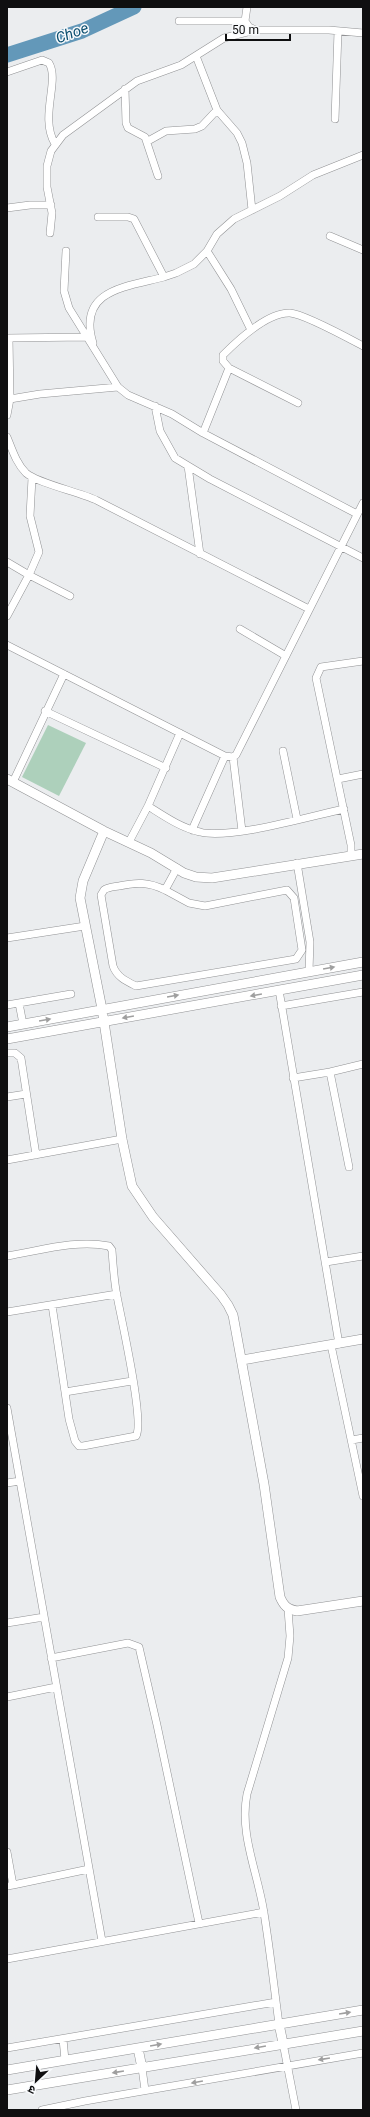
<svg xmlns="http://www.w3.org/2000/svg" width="370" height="2117" font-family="Roboto,'Noto Sans Devanagari',sans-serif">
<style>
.green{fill:#add0bb}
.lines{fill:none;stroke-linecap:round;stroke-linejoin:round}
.river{stroke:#6398b9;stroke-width:15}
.street-casing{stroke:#919294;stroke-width:8}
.secondary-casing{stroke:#919294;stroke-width:10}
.street{stroke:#fff;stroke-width:7}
.secondary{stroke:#fff;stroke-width:9}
.oneway{fill:#9f9f9f}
.labels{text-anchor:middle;stroke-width:3;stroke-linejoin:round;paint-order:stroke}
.water-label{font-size:15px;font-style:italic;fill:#0b4f70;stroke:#f8fafc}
</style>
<rect width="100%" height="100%" fill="#ebedef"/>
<!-- green -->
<path class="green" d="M 48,725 L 86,743 L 59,796 L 22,777 Z"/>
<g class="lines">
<!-- river -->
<path class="river" d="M 7,55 L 82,31 L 134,7"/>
<!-- street casing -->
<g class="street-casing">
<path id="street" d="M 247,7 L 245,21 L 249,27 L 256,30 L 329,30 L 363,33
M 179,21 L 245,21
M 196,56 L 217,110 L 237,133 L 242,143 L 247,163 L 252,210
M 7,72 L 42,60 L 49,63 C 60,81 39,117 55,144
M 125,89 L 126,123 L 128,128 L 145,137 L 158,176
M 335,119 L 338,31
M 148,141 L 166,131 L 195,129 L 202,126 L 217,110
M 7,208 L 30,205 L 51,205
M 98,217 L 128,217 L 134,219 L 164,277 L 176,273 L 194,264 L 207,251 L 217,234 L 234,219 L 280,196 L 313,175 L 363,155
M 50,233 L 52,213 L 47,187 L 47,166 L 51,151 L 63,135 L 137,81 L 181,65 L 224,38 L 256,30
M 330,236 L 363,250
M 66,251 L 64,291 L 69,308 L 118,387 L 128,395 L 172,414 L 203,433
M 207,251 L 231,289 L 251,330
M 7,338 L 87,337
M 93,343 C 77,290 125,287 164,277
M 229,368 L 203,433 L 357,514
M 10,399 L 40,394 L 118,387
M 298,403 L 229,368 L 223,361 L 223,355 C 237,341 268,312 290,313 C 304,314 348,338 363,346
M 155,406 L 160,431 L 175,458 L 210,479 L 363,558
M 7,415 L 10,399 L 9,338
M 7,437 C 12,449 16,463 26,473 C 37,483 79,492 96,500 L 309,609
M 188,466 L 200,554
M 32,478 L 30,516 L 39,552 L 29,575 L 70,596
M 7,562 L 29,575 L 7,616
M 240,629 L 286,656
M 7,645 L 225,756 L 233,757 L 236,755 L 363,503
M 45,711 L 166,768
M 283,751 L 297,819
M 233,757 L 242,831
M 338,779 L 363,774
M 13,782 L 64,674
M 148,806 C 164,816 181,828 200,832 C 229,840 311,816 344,809
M 192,830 L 225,756
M 129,842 L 148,806 L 180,733
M 351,856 L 351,845 L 316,678 L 321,667 L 363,661
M 297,863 L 310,942 L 309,971
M 165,890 L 189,903 L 205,906 L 287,890 L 294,898 L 302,950 L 296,959 L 136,986 C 126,981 117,977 113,966 L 101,895 L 104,890 C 108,887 113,887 119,886 C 136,882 149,882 165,890 L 177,868
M 7,938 L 85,926
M 279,990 L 339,1344
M 19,1003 L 23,1024
M 7,1005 L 71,994
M 281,1006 L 363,992
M 7,1053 L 15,1053 L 21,1058 L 36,1155
M 330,1072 L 349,1167
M 293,1078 L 330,1072 L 363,1064
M 7,1097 L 26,1094
M 7,1160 L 122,1139
M 7,1256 C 39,1251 76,1239 109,1246 L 112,1250 C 113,1265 114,1281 117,1296 C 121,1318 145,1422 136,1436 L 83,1446 L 79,1446 L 75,1441 L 69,1419 L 52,1305
M 326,1262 L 363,1256
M 7,1312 L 117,1294
M 331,1345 L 363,1496
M 65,1392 L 132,1381
M 7,1408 L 102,1941
M 352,1440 L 363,1438
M 7,1483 L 20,1481
M 7,1623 L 44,1617
M 51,1658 L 128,1643 L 139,1647 L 157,1725 L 199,1923
M 7,1697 L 56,1687
M 7,1852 L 13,1885 L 7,1886
M 13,1885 L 89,1869
M 7,1959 L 264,1912
M 279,2024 C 274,1987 270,1950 264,1913 C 258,1873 239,1834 247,1794 L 288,1658 L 290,1636 L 288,1609
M 63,2039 L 65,2060
M 283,2043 L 296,2110
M 7,2048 L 276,2002
M 142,2068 L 145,2090
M 42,2110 L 85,2101 L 363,2053"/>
</g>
<!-- secondary casing -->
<g class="secondary-casing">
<path id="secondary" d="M 7,779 L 104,831 L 151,853 L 184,873 L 196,877 L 212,878 L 363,854
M 104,831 L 83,881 L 80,898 L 102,1009 L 122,1139 L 132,1186 L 153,1217 L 221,1295 L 228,1305 L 233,1315 L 264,1484 L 280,1597 C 284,1606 287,1609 297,1611 L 363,1601
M 7,1027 L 363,962
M 7,1039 L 363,975
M 242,1360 L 363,1339
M 279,2024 L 283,2043
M 138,2048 L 142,2068
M 7,2070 L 363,2010
M 7,2090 L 363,2031"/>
</g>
<!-- street -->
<use href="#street" class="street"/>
<!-- secondary -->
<use href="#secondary" class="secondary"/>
</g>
<!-- one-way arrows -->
<defs><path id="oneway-solid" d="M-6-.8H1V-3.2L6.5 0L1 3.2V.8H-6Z"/></defs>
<g class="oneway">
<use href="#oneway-solid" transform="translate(329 968) rotate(-10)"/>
<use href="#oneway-solid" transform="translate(256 995) rotate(170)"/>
<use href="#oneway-solid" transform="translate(173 996) rotate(-10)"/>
<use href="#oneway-solid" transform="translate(128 1017) rotate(170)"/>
<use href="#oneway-solid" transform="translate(45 1020) rotate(-10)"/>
<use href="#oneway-solid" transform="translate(345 2013) rotate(-9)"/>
<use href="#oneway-solid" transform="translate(156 2045) rotate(-10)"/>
<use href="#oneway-solid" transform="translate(260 2047) rotate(170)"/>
<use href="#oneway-solid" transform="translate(324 2059) rotate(171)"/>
<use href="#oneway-solid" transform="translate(118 2072) rotate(171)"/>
<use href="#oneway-solid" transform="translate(197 2082) rotate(170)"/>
</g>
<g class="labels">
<!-- water labels -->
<g class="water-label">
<text transform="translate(72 33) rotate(-20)" y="5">Choe</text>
</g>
</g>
<!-- border -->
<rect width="370" height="2117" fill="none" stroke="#0f0f10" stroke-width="16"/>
<!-- north arrow -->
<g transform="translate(36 2081) rotate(206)" stroke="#f8fafc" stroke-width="3" paint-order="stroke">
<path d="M0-3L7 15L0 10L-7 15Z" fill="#0f0f10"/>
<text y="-6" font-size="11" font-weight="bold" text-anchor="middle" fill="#0f0f10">उ</text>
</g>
<!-- scale -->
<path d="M226 34v6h64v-6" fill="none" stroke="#0f0f10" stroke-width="2"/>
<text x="232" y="34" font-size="12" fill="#0f0f10" stroke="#f8fafc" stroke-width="3" paint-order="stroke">50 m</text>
</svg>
